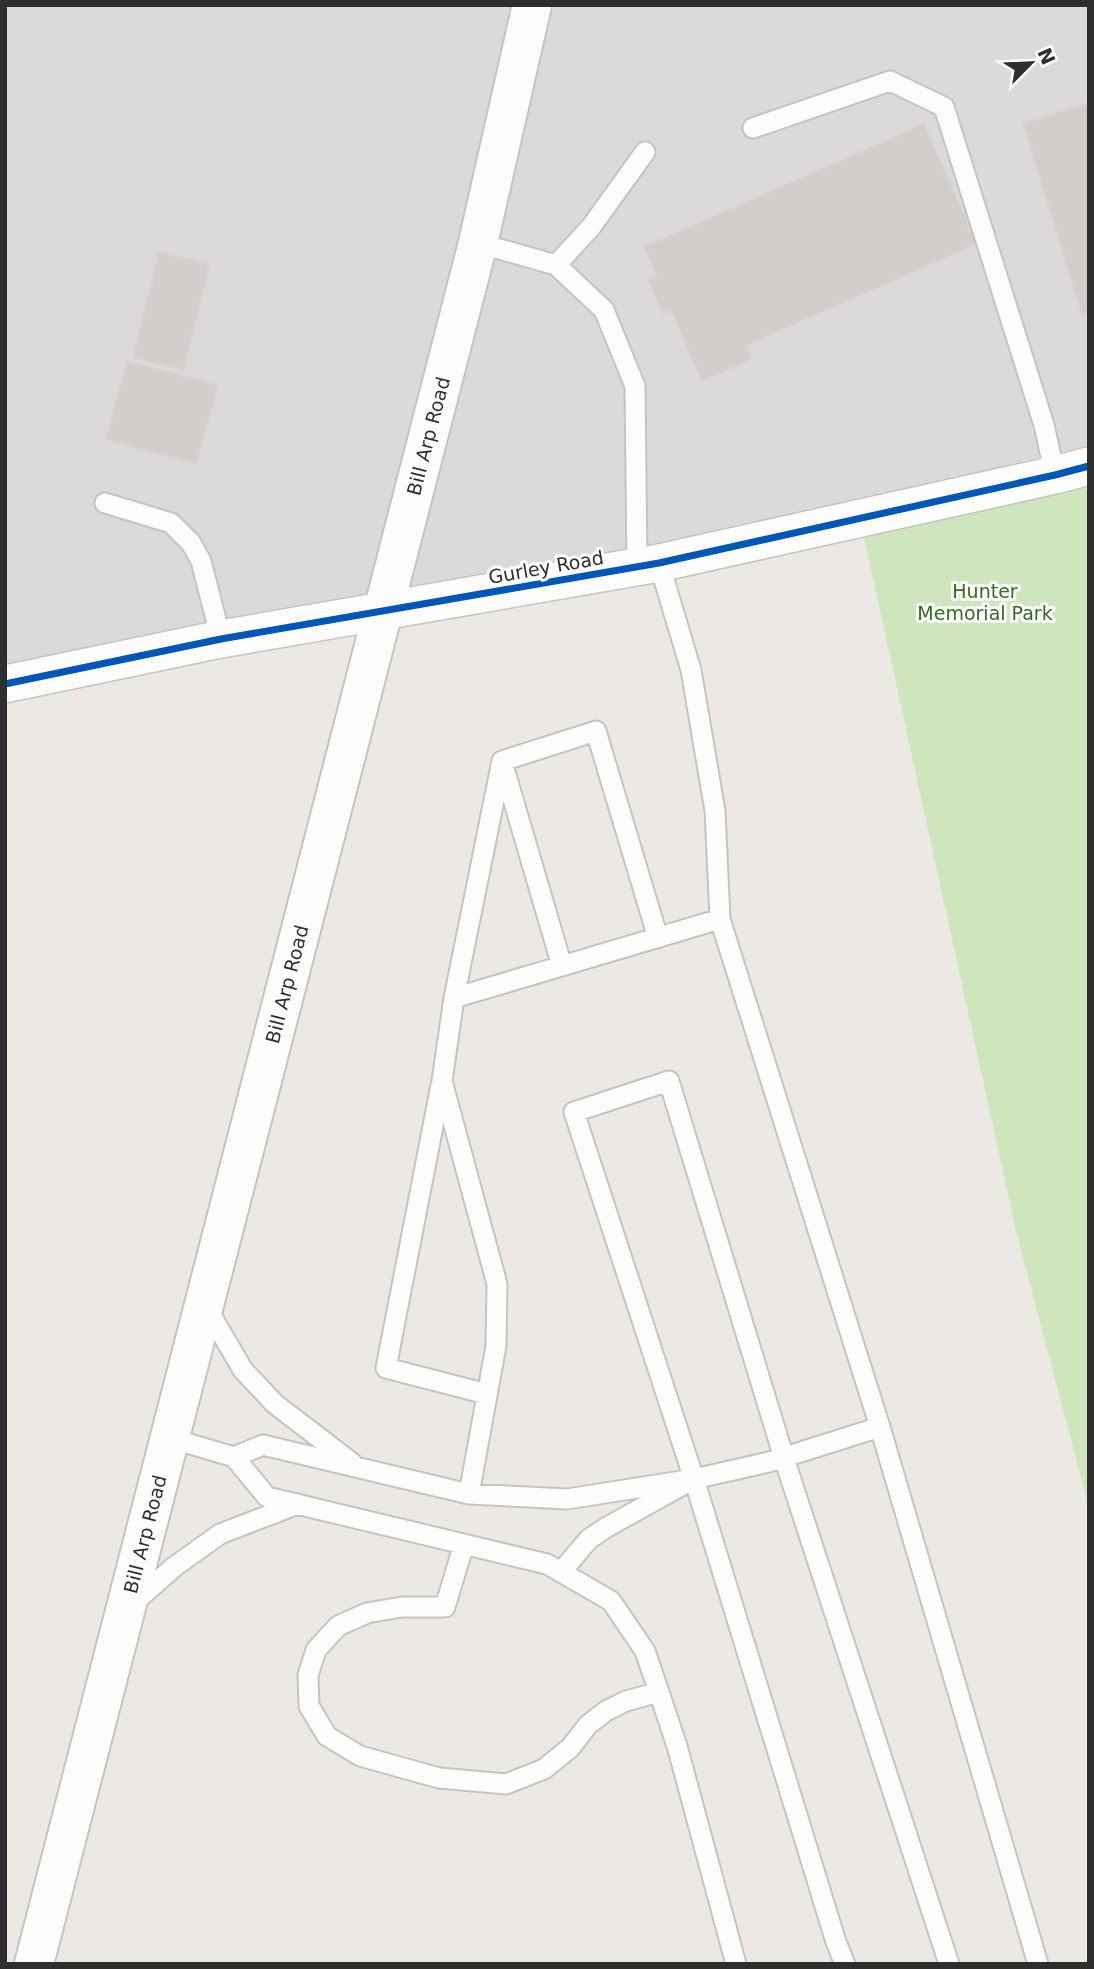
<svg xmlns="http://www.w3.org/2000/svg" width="1094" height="1969" font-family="'DejaVu Sans',sans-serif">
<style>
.industrial{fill:#dcd9db}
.green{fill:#cee6be}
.building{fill:#d1cecb;stroke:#d7d4d0;stroke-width:2}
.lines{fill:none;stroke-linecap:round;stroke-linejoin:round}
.service-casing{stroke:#c5c4c5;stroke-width:23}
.minor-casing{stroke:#c5c4c5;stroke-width:40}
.secondary-casing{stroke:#c5c4c5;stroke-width:42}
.service{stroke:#fcfcfb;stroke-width:19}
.minor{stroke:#fcfcfb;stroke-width:37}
.secondary{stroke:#fcfcfb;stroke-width:38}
.cycleway-casing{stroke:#fff;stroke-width:11}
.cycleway{stroke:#0057b8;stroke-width:7}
.labels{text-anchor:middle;stroke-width:6;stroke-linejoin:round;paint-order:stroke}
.street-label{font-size:19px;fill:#2e2e2e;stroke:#fff}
.park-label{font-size:19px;fill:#2c6e1b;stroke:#fff}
</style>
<rect width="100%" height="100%" fill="#ece8e4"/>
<!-- industrial -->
<path class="industrial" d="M 5,5 L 1089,5 L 1089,467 L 5,684 Z"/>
<!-- green -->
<path class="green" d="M 1089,475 L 1089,1508 L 1016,1231 L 860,519 Z"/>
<!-- building -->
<path class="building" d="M 1089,103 L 1089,312 L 1082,314 L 1023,123 Z
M 924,124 L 977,244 L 746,345 L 752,359 L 702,381 L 671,310 L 663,314 L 648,280 L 657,276 L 644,247 Z
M 159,252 L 210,264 L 183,370 L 133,358 Z
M 127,361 L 218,385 L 196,464 L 106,439 Z"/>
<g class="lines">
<!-- service casing -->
<g class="service-casing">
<path id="service" d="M 753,128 L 890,81 L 944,107 L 1044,425 L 1055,475
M 478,243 L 556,265 L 591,227 L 645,152
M 556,265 L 604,310 L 635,386 L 637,568
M 105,503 L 171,523 L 191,543 L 201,561 L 221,639
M 503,765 L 562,966
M 454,998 L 502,761 L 596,731 L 658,938
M 441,1085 L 386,1368 L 487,1394
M 205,1305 L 243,1370 L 275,1404 L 352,1463
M 880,1427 L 1038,1964
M 170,1438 L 234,1457 L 267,1497 L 547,1564 L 611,1601 L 645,1651 L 659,1692 L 677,1746 L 736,1964
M 234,1457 L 263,1445 L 469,1494 L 567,1499 L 694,1479 L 769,1462 L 880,1427 L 720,919 L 715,811 L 691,670 L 659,563
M 469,1494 L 496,1346 L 497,1284 L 442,1081 L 454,998 L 720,919
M 464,1544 L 445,1607 L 402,1607 L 367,1613 L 338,1626 L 316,1650 L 308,1675 L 309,1706 L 327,1736 L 360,1756 L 439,1778 L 506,1784 L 544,1769 L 570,1748 L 588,1725 L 606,1711 L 626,1701 L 659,1692
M 561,1572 L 589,1539 L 607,1527 L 681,1486
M 132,1604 L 174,1567 L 220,1534 L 298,1504
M 845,1964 L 836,1942 L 694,1479 L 574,1112 L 669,1081 L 784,1458 L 949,1964"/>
</g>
<!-- minor casing -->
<g class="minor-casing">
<path id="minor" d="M 5,684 L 221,639 L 659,563 L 1055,475 L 1089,466"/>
</g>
<!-- secondary casing -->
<g class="secondary-casing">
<g id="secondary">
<path id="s1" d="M 34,1964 L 478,243 L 532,5"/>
</g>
</g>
<!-- service -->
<use href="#service" class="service"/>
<!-- minor -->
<use href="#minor" class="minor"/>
<!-- secondary -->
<use href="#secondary" class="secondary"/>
<!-- cycleway casing -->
<g class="cycleway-casing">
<path id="cycleway" d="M 5,684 L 221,639 L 659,563 L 1055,475 L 1089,466"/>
</g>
<!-- cycleway -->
<use href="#cycleway" class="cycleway"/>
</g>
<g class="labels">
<!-- street labels -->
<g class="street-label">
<text dy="7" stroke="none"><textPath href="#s1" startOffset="1578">Bill Arp Road</textPath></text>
<text transform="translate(546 567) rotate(-10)" y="7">Gurley Road</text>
<text dy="7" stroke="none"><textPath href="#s1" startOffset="1012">Bill Arp Road</textPath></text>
<text dy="7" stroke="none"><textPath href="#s1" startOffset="444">Bill Arp Road</textPath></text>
</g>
<!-- park labels -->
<g class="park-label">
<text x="985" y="598">Hunter<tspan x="985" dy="22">Memorial Park</tspan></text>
</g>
</g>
<!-- border -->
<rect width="1094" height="1969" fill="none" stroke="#2e2e2e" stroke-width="14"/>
<!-- north arrow -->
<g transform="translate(1031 63) rotate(66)" stroke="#ffffff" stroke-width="5" paint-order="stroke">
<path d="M0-5L12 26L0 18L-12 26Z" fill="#2e2e2e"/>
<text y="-10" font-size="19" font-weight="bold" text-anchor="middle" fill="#2e2e2e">N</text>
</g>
</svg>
